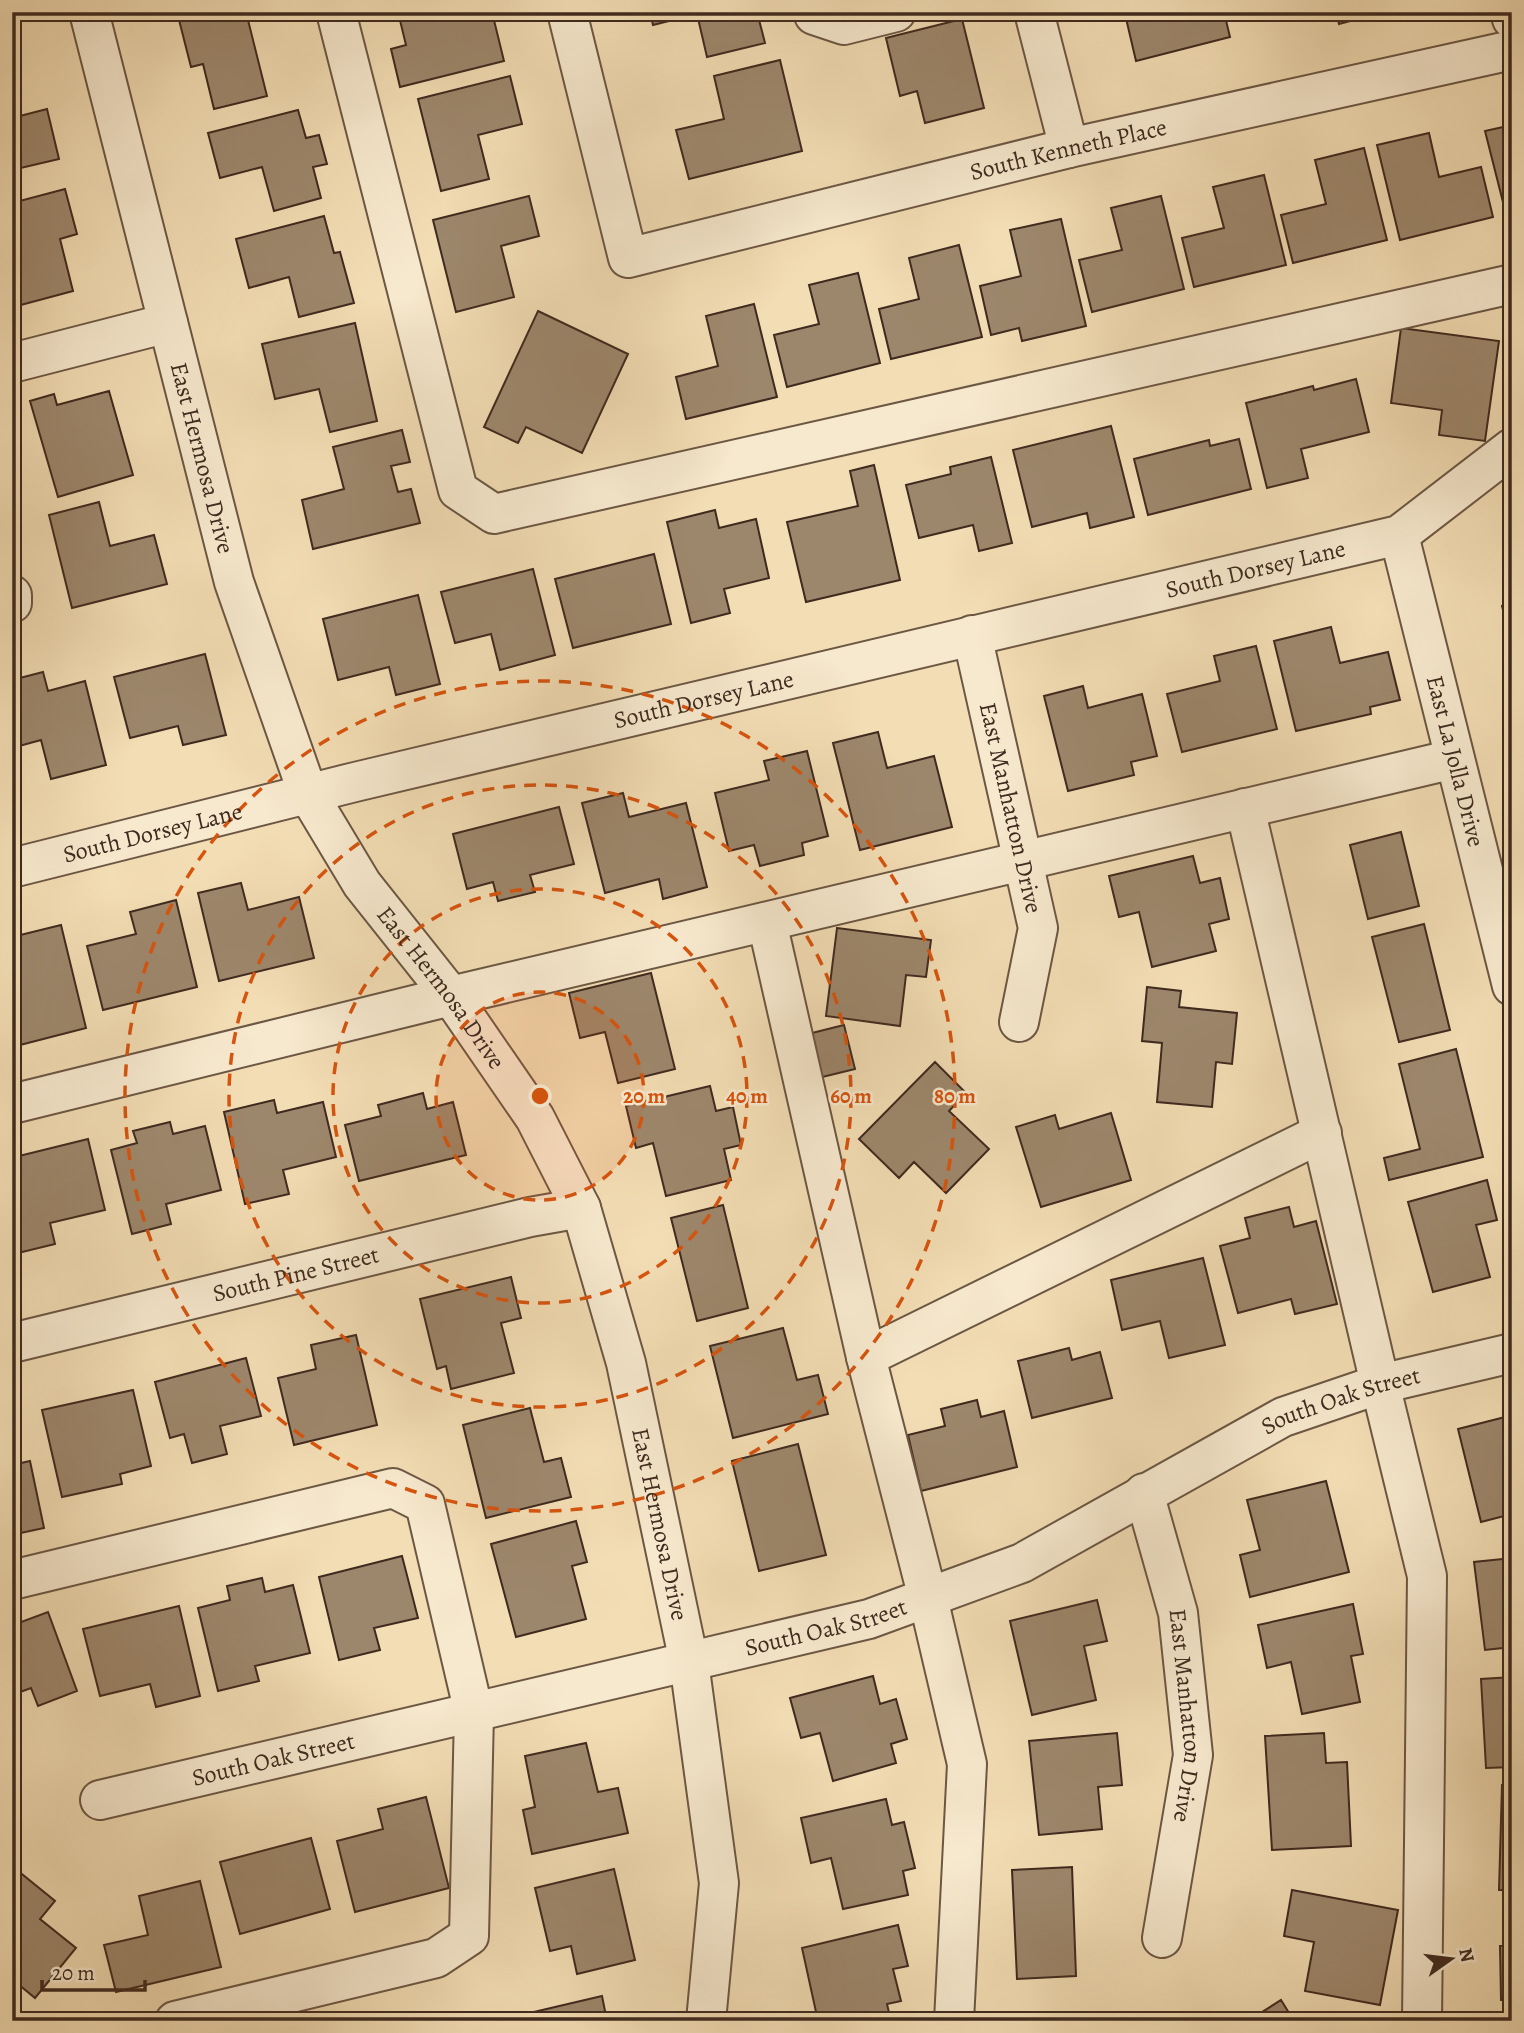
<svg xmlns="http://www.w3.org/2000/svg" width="1524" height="2033" font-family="Alegreya,serif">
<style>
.building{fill:#9d876c;stroke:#3f2a1f;stroke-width:2}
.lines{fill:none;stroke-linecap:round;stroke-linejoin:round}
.minor-casing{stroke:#6c5744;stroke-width:42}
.minor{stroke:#f7e9ce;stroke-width:38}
.ring{fill:none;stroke:#d7540e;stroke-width:3.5;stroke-dasharray:12 9}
.labels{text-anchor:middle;stroke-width:5;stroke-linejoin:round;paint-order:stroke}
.street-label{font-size:24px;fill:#3f2a1f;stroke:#f7e9ce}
.centre{fill:#d7540e;stroke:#f7e9ce;stroke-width:3.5}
.ring-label{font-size:21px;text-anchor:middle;font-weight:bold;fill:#d7540e;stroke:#f7e9ce;stroke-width:5;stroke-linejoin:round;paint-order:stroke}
</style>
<rect width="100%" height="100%" fill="#f3ddb4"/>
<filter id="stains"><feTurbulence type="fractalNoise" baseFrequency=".00286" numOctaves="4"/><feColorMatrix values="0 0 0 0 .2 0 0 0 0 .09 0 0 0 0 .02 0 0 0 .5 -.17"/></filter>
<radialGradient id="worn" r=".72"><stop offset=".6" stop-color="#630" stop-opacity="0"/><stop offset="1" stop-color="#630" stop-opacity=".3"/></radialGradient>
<!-- building -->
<path class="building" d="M 12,12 L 21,49 L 12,52 Z
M 177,12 L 246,12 L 267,96 L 214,109 L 203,64 L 191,67 Z
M 398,12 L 492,12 L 504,61 L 400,87 L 391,49 L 406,45 Z
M 650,12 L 757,12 L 765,43 L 707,57 L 697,14 L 653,25 Z
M 1133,12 L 1224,12 L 1230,37 L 1136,61 L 1125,14 Z
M 1336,12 L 1384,12 L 1339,24 Z
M 962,19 L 984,108 L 925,123 L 917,91 L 900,96 L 886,38 Z
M 780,60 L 802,151 L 689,179 L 676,130 L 724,119 L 714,76 Z
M 510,76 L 522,124 L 478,135 L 489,179 L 441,191 L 418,99 Z
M 47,109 L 59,159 L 12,170 L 12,118 Z
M 298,110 L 306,138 L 319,135 L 327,164 L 313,167 L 321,198 L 274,211 L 262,167 L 220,178 L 208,133 Z
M 1512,125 L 1512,226 L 1509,226 L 1485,131 Z
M 1429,133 L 1439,177 L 1481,167 L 1493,217 L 1400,240 L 1377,145 Z
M 1364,148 L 1387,240 L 1293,263 L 1281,215 L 1326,204 L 1315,160 Z
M 1264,175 L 1286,265 L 1194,287 L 1182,238 L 1224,228 L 1213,187 Z
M 65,189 L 77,234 L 60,239 L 73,291 L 17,306 L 12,288 L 12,203 Z
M 529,196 L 539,236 L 501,246 L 514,297 L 456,312 L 433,220 Z
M 1161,196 L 1184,289 L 1092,312 L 1079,260 L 1122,250 L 1111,208 Z
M 324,216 L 334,253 L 340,252 L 354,303 L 299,317 L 289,277 L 249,288 L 236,239 Z
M 1061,219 L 1086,326 L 1022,341 L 1019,328 L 991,335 L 980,286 L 1021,276 L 1010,230 Z
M 959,245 L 982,337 L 891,359 L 879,309 L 919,299 L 909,258 Z
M 858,273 L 880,363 L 787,387 L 774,335 L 819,324 L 809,285 Z
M 754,304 L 777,397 L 686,419 L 676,377 L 718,366 L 706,316 Z
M 538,311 L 628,354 L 582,453 L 526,427 L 518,443 L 484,427 Z
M 355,323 L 377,421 L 330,432 L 319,389 L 275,399 L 262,344 Z
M 1401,328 L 1499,341 L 1485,441 L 1439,435 L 1442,410 L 1391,403 Z
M 1356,379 L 1369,432 L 1301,449 L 1308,478 L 1267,488 L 1246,403 L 1313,386 L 1314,390 Z
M 109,391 L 133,475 L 58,497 L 30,401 L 54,394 L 57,405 Z
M 1111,426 L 1134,517 L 1090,528 L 1087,513 L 1032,527 L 1013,450 Z
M 402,430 L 410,462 L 391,466 L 398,492 L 411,489 L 420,523 L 313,549 L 302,500 L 344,489 L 333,447 Z
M 1239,439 L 1251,489 L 1148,515 L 1134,459 L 1209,440 L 1210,446 Z
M 991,457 L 1012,543 L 979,551 L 973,525 L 919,538 L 906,485 L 951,474 L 950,467 Z
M 874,465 L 900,580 L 806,602 L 787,522 L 858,506 L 850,471 Z
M 99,502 L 110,546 L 154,535 L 167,584 L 72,608 L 49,515 Z
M 715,510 L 719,528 L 756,519 L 769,578 L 724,589 L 730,613 L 691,623 L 667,522 Z
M 654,554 L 671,624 L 573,648 L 555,579 Z
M 533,569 L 555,655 L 500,670 L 491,634 L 455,643 L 441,592 Z
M 418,595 L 440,684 L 396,695 L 389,667 L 338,680 L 323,619 Z
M 1512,603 L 1512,645 L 1502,606 Z
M 1331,627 L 1340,663 L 1388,652 L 1400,700 L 1370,707 L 1371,714 L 1296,731 L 1274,641 Z
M 1256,646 L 1277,729 L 1182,752 L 1167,694 L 1220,681 L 1214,656 Z
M 205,654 L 226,735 L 183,745 L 178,726 L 130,738 L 114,677 Z
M 43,672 L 48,691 L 85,681 L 106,765 L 51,779 L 41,740 L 12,748 L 12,680 Z
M 1083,686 L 1088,708 L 1142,694 L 1157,756 L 1131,762 L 1134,775 L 1068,791 L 1044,696 Z
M 878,732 L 887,768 L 934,756 L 952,827 L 860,850 L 833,743 Z
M 807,751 L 828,836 L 802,843 L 804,855 L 760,866 L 754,845 L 729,851 L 715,793 L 769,780 L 764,761 Z
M 623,793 L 629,817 L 686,803 L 707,887 L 663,899 L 659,879 L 605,893 L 582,803 Z
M 559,807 L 574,864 L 530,875 L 535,892 L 498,901 L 493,882 L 467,889 L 453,834 Z
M 1401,832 L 1419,906 L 1368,919 L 1350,845 Z
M 1193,856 L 1200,883 L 1220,878 L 1229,919 L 1209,924 L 1216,951 L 1152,967 L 1139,912 L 1119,917 L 1109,876 Z
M 241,883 L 248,910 L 299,897 L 314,958 L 219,981 L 198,893 Z
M 176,900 L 197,987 L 103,1010 L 87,946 L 136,934 L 130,912 Z
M 1424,924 L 1450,1030 L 1399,1042 L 1372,937 Z
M 61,925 L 86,1028 L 20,1045 L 16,1030 L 12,1031 L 12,937 Z
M 837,928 L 931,940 L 926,977 L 906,975 L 900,1026 L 826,1016 Z
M 651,973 L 675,1069 L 618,1083 L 605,1032 L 580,1038 L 569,993 Z
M 1147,987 L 1181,991 L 1179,1007 L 1237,1013 L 1232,1064 L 1216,1062 L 1212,1107 L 1157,1102 L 1162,1043 L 1142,1041 Z
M 844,1025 L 855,1069 L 814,1079 L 804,1035 Z
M 1456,1049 L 1483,1157 L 1389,1180 L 1384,1158 L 1420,1149 L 1399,1064 Z
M 935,1062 L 966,1093 L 949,1111 L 989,1149 L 946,1193 L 914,1162 L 899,1178 L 859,1139 Z
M 710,1086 L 716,1111 L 733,1107 L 741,1145 L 724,1149 L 731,1180 L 666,1196 L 653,1143 L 636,1148 L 626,1106 Z
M 423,1093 L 427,1109 L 453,1102 L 466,1155 L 359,1181 L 345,1125 L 381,1116 L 378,1105 Z
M 274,1100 L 277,1113 L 323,1102 L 336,1157 L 283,1170 L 289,1194 L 245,1204 L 224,1112 Z
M 1111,1113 L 1131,1180 L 1041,1207 L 1016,1127 L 1055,1115 L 1059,1129 Z
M 170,1122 L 173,1134 L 205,1126 L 221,1190 L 166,1204 L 171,1224 L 132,1234 L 111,1150 L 137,1143 L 133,1131 Z
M 88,1139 L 105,1210 L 50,1223 L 55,1244 L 14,1254 L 12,1168 L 21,1166 L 19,1156 Z
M 1487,1180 L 1497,1220 L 1476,1225 L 1490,1277 L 1433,1292 L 1408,1202 Z
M 723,1205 L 748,1308 L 697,1321 L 671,1218 Z
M 1289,1207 L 1294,1227 L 1316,1221 L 1337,1304 L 1295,1314 L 1291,1299 L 1238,1313 L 1220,1246 L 1250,1238 L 1245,1218 Z
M 1203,1258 L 1225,1345 L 1169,1358 L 1160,1321 L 1122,1330 L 1111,1280 Z
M 511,1277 L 521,1318 L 501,1323 L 514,1373 L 451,1389 L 446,1366 L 437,1369 L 420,1299 Z
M 783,1328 L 797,1380 L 818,1375 L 828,1414 L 733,1438 L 710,1346 Z
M 356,1335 L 377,1425 L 294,1445 L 278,1378 L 316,1369 L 311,1345 Z
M 1069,1348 L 1072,1360 L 1100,1352 L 1112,1398 L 1032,1418 L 1018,1361 Z
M 246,1358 L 261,1416 L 220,1426 L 227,1454 L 192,1463 L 184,1434 L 170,1438 L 155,1382 Z
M 133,1390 L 151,1466 L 120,1474 L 122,1484 L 62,1497 L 42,1410 Z
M 977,1400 L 981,1417 L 1004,1411 L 1017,1467 L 921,1491 L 908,1435 L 945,1426 L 941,1409 Z
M 530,1408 L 544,1462 L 561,1458 L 571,1497 L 486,1518 L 463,1425 Z
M 1509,1416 L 1512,1427 L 1512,1514 L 1481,1522 L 1458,1429 Z
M 798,1444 L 826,1555 L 759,1571 L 732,1461 Z
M 30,1461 L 44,1528 L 16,1534 L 19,1546 L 12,1547 L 12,1465 Z
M 1326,1481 L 1349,1572 L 1250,1597 L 1240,1555 L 1260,1550 L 1247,1500 Z
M 576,1521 L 587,1562 L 572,1566 L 586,1619 L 516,1637 L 491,1544 Z
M 402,1556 L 418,1618 L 374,1628 L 380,1650 L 339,1660 L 319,1577 Z
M 1512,1558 L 1512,1647 L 1485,1650 L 1474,1562 Z
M 262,1578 L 265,1592 L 293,1585 L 310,1653 L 255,1666 L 259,1681 L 218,1691 L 198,1608 L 230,1600 L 227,1586 Z
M 1097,1600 L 1107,1641 L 1084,1646 L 1096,1700 L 1032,1715 L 1010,1621 Z
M 1353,1604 L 1363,1654 L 1351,1656 L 1360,1702 L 1302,1714 L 1291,1662 L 1267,1668 L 1258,1625 Z
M 179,1606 L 200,1696 L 156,1707 L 150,1684 L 100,1696 L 83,1629 Z
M 12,1612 L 16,1624 L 48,1612 L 77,1691 L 38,1706 L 31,1688 L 12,1695 Z
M 873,1676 L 880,1704 L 896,1699 L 907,1739 L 891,1744 L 896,1763 L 833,1781 L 820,1733 L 801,1738 L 790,1698 Z
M 1512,1677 L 1512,1767 L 1486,1768 L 1481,1679 Z
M 1117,1733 L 1122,1785 L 1098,1787 L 1102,1829 L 1039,1835 L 1029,1741 Z
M 1324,1733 L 1326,1763 L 1347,1762 L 1351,1846 L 1272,1850 L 1265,1736 Z
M 586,1743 L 598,1792 L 618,1788 L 628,1833 L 532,1854 L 523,1810 L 535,1807 L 525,1756 Z
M 1502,1785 L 1512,1786 L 1512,1890 L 1499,1890 Z
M 426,1797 L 449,1888 L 355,1912 L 337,1841 L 383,1829 L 378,1809 Z
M 886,1799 L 892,1825 L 904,1822 L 915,1868 L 903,1871 L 908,1895 L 843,1909 L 831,1858 L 811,1863 L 801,1818 Z
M 311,1838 L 330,1909 L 240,1934 L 220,1862 Z
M 1072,1867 L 1076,1976 L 1017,1979 L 1012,1870 Z
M 614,1869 L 635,1960 L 577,1974 L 571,1946 L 550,1951 L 535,1888 Z
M 17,1870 L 55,1901 L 40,1919 L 76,1948 L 35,1998 L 12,1979 L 12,1875 Z
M 200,1881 L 221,1967 L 116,1992 L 104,1945 L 148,1935 L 139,1896 Z
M 1292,1890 L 1398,1910 L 1380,2005 L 1305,1991 L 1314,1942 L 1284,1936 Z
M 898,1925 L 908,1966 L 893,1969 L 901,2001 L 887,2004 L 891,2021 L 818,2021 L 802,1948 Z
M 1500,1946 L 1512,1946 L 1512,2000 L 1501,2000 Z
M 602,1996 L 607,2021 L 508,2021 L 508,2018 Z
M 1281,2000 L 1294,2021 L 1248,2021 Z"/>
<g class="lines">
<!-- minor casing -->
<g class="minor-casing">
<g id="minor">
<path id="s1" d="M 89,12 L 234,582 L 308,794 L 362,884 L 451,996 L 535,1118 L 581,1208 L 626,1363 L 689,1662 L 719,1883 L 706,2021"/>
<path d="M 336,12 L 458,490 L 494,514 L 1512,284"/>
<path id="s2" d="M 567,12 L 628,258 L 1069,148 L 1512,50"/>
<path d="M 814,12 L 814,15 L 844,25 L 896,12"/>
<path d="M 1034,12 L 1069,148"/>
<path d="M 1510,12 L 1512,19"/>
<path d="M 12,363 L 168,323"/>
<path id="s3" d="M 1399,535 L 1512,986"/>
<path d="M 12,595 L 12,603"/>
<path id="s4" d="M 972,635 L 1038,928 L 1019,1022"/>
<path d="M 1245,808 L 1380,1384 L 1427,1576 L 1422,2021"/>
<path id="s5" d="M 12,868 L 355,782 L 1399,535 L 1512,448"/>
<path d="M 767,922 L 866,1357 L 928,1598 L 967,1764 L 954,2021"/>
<path d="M 12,1104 L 451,996 L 1454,759"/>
<path id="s6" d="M 12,1343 L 530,1217 L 581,1208"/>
<path d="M 866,1357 L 1322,1133"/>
<path id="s7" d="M 1144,1493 L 1178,1613 L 1193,1755 L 1162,1938"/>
<path d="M 12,1580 L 393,1488 L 425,1504 L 474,1713 L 469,1936 L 436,1958 L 175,2021"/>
<path id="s8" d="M 100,1800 L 869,1619 L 1022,1563 L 1283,1417 L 1380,1384 L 1512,1353"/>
</g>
</g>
<!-- minor -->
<use href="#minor" class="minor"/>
</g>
<!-- distance rings -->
<circle cx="540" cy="1096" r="104" fill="#d7540e" fill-opacity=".12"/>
<g class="ring">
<circle cx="540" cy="1096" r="104"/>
<circle cx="540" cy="1096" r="207"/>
<circle cx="540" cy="1096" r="311"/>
<circle cx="540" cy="1096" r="415"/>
</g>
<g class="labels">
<!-- street labels -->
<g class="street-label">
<text dy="8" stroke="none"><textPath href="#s2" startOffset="707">South Kenneth Place</textPath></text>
<text dy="8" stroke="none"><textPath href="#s1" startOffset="460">East Hermosa Drive</textPath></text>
<text dy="8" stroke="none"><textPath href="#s5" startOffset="1279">South Dorsey Lane</textPath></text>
<text dy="8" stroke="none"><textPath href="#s5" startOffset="712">South Dorsey Lane</textPath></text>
<text dy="8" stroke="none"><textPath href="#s3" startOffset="233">East La Jolla Drive</textPath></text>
<text dy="8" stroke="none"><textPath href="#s4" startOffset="177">East Manhatton Drive</textPath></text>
<text dy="8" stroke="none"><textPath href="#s5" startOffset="145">South Dorsey Lane</textPath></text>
<text dy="8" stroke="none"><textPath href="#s1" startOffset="1048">East Hermosa Drive</textPath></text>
<text dy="8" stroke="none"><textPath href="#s6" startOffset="292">South Pine Street</textPath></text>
<text dy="8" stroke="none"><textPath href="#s8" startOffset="1312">South Oak Street</textPath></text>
<text dy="8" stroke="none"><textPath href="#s1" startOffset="1636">East Hermosa Drive</textPath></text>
<text dy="8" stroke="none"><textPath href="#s8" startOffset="746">South Oak Street</textPath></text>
<text dy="8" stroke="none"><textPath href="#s7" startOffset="228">East Manhatton Drive</textPath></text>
<text dy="8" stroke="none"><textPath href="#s8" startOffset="178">South Oak Street</textPath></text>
</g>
</g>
<circle cx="540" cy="1096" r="10" class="centre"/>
<g class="ring-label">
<text x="644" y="1103">20 m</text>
<text x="747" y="1103">40 m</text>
<text x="851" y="1103">60 m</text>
<text x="955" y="1103">80 m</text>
</g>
<!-- margin -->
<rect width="1524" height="2033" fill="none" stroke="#f3ddb4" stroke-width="42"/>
<rect x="14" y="14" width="1496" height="2005" fill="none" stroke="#3f2a1f" stroke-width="3.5"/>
<rect x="21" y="21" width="1482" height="1991" fill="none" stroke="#3f2a1f" stroke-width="2"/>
<!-- north arrow -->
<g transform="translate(1451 1959) rotate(76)" stroke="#f7e9ce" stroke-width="5" paint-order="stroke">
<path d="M0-5L12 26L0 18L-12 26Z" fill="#3f2a1f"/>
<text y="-10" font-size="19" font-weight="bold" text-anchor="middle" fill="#3f2a1f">N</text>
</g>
<!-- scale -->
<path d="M42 1980v10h103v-10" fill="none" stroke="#3f2a1f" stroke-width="3.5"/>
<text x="52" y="1980" font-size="21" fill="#3f2a1f" stroke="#f7e9ce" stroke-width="5" paint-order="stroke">20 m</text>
<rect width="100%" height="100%" filter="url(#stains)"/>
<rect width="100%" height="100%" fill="url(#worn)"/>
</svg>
